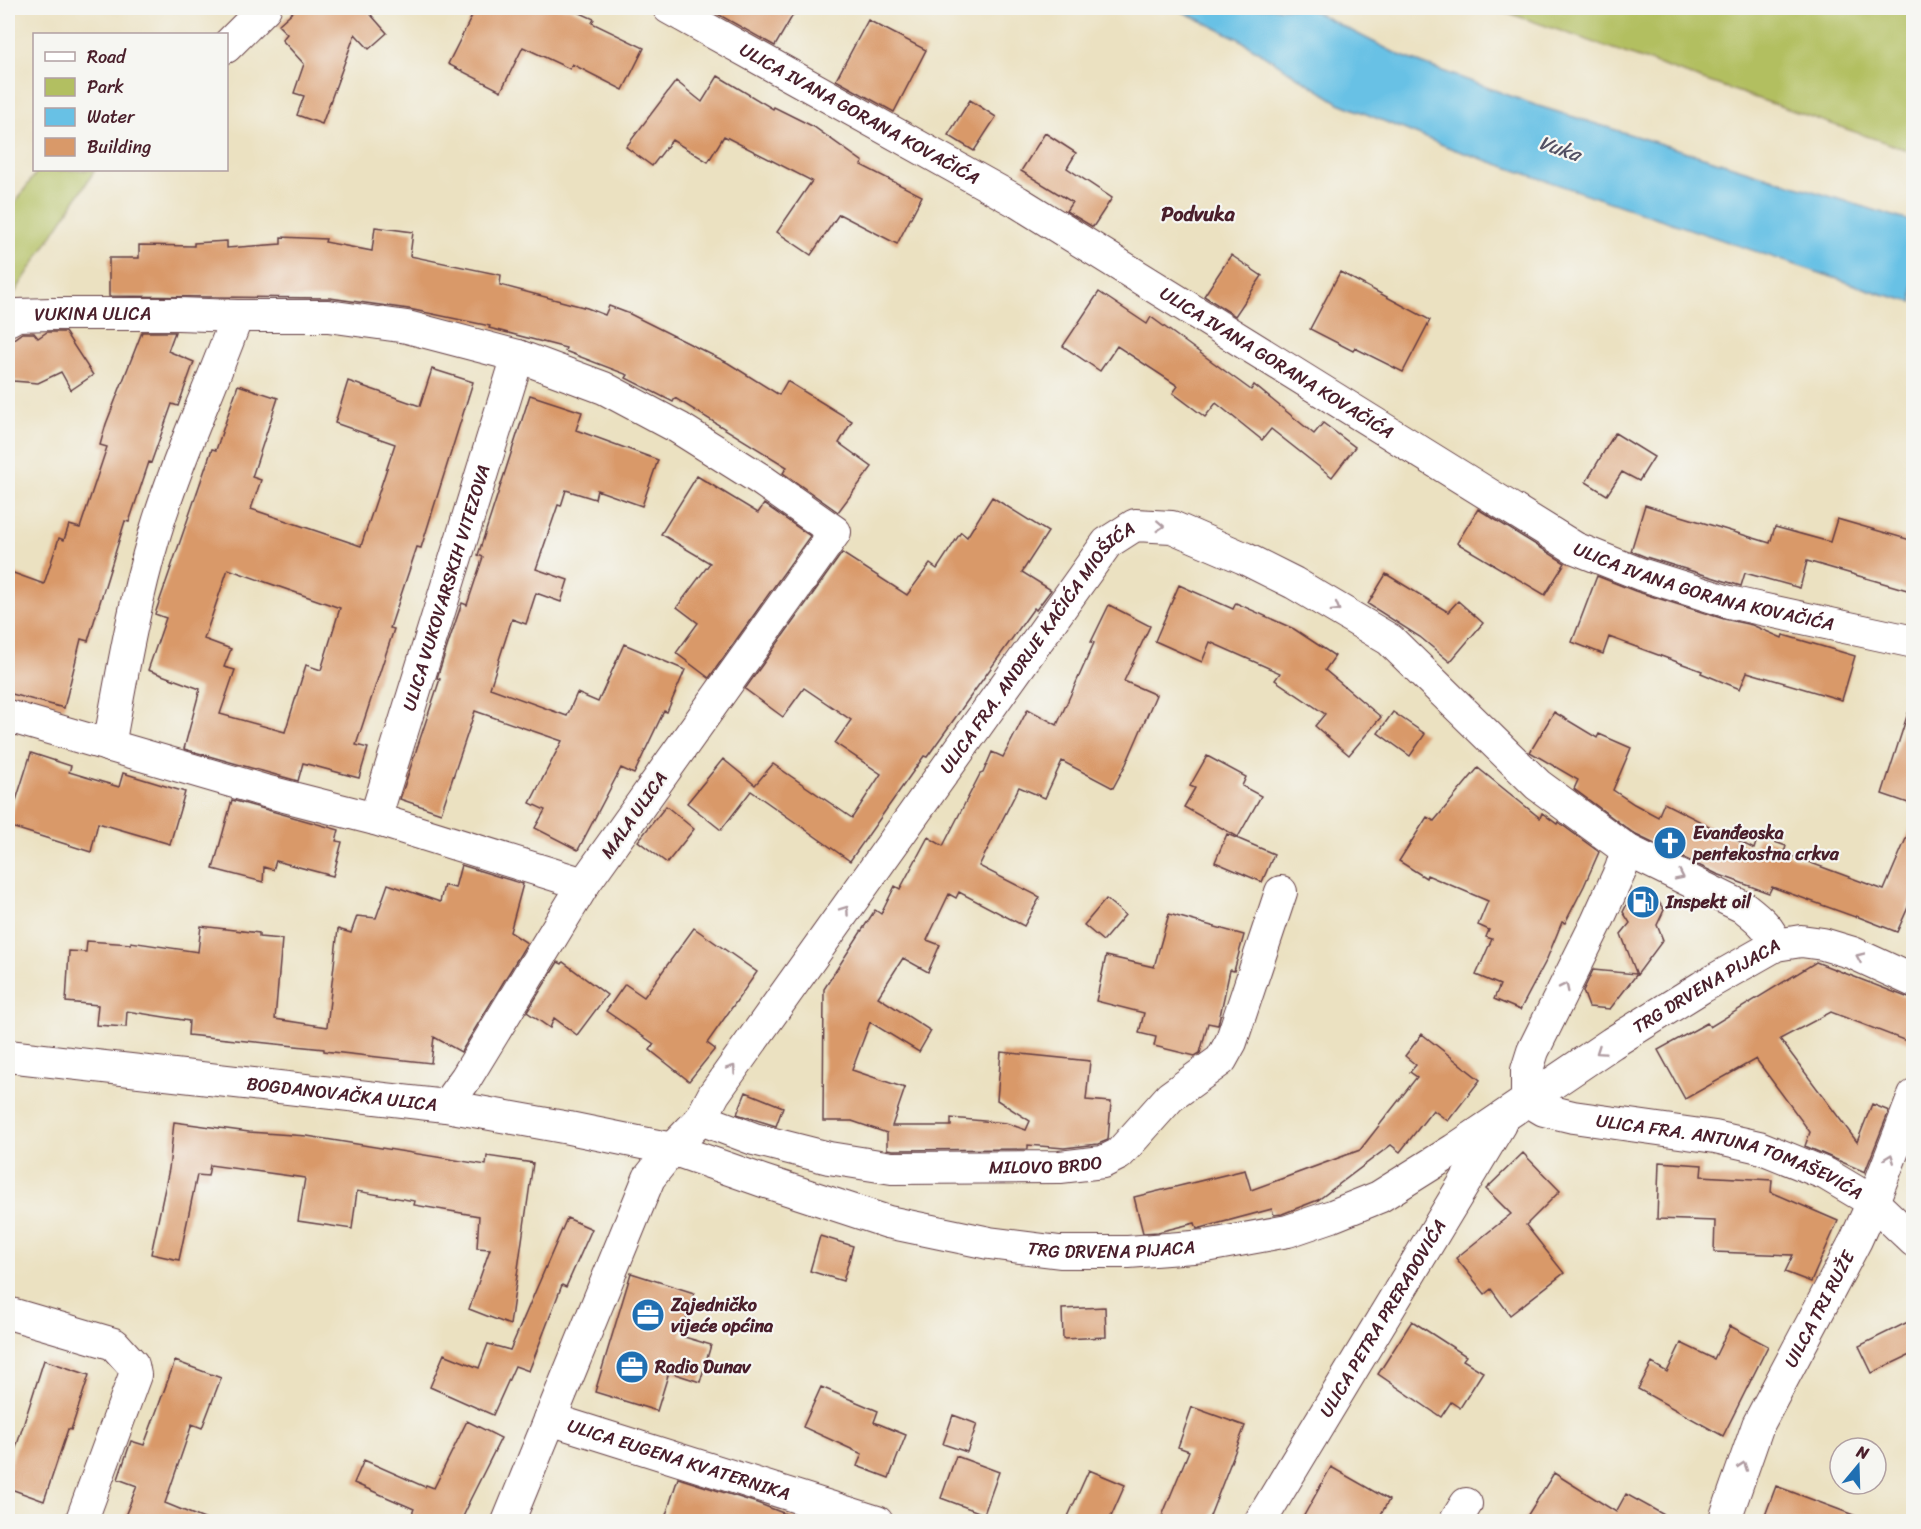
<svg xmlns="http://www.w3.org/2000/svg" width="1921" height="1529" font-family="Sriracha,sans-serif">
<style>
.green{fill:#b2bf61;stroke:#7e6f46;stroke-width:1.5}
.water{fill:#68c1e5;stroke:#597088;stroke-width:1.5}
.building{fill:#d99969;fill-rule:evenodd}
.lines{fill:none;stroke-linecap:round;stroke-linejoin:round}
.street-casing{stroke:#623c42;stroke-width:34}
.street{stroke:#fff;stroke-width:32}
.oneway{stroke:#ae9aa0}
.labels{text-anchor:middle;stroke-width:4.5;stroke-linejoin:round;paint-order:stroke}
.street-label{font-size:18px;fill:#4a1f2b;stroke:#f6f6f2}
.poi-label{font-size:18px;font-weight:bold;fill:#4a1f2b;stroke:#f6f6f2;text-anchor:start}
.water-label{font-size:20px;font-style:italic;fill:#535063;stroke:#f6f6f2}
.neighbourhood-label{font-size:20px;font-weight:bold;fill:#4a1f2b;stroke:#f6f6f2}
</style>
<rect width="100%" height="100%" fill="#f6f6f2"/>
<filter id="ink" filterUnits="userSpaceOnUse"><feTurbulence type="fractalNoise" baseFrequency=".0167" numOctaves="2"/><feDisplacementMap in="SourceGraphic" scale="12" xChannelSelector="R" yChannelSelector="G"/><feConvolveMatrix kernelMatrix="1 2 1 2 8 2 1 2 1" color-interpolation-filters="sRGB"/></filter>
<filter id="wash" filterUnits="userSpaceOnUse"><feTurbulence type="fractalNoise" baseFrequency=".008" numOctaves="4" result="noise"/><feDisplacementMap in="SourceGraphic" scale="24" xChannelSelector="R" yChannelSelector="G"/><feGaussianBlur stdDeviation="1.35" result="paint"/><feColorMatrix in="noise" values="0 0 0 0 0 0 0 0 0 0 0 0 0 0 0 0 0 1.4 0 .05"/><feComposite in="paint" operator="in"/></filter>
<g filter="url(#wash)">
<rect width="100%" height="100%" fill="#ebe1c1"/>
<!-- green -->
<path class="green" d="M 1494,8 L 1913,8 L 1913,152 Z
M 38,170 L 95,170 L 8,303 L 8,213 Z"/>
<!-- water -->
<path class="water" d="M 1175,8 L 1307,8 L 1399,55 L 1535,105 L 1913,222 L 1913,302 L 1882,294 L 1453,149 L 1339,103 L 1239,39 Z"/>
<g id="blocks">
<!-- building -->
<path class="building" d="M 297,8 L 365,8 L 387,33 L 369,49 L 355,34 L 322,124 L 297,115 L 304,96 L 294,93 L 304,64 L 282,40 L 287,34 L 278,25 Z
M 476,8 L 569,8 L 594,19 L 592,23 L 644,48 L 623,90 L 572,64 L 570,69 L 523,47 L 501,91 L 448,64 Z
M 707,8 L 797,8 L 775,46 Z
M 868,20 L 926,50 L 894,112 L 836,80 Z
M 718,76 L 773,109 L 774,107 L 814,127 L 863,162 L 861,165 L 922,196 L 897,244 L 839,214 L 811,255 L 777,232 L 812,181 L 724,136 L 708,162 L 672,140 L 652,166 L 626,147 L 676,81 L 702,102 Z
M 970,100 L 996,117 L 974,151 L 948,135 Z
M 1045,133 L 1076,153 L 1067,168 L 1112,198 L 1093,227 L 1066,211 L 1072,202 L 1021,171 Z
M 375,227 L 413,232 L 410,256 L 501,275 L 500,285 L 587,308 L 605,315 L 609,306 L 630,314 L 728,363 L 779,395 L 787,381 L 852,421 L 839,443 L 872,467 L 838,512 L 783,473 L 787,467 L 675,398 L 673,402 L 626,378 L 628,375 L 565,351 L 566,348 L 489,328 L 490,326 L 409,309 L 330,298 L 109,296 L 109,258 L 139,258 L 139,245 L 194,246 L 194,243 L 227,241 L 227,248 L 281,244 L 281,237 L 326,239 L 325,242 L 372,251 Z
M 1231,255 L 1262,276 L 1235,316 L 1204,296 Z
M 1340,272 L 1430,320 L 1403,372 L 1355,348 L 1353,351 L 1310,329 Z
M 1099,292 L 1147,324 L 1151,317 L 1251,390 L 1254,385 L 1314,434 L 1323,423 L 1355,447 L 1332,477 L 1271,429 L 1262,440 L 1216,403 L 1205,417 L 1173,393 L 1178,386 L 1117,346 L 1100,371 L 1063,346 Z
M 47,332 L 65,332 L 93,375 L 71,390 L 61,372 L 38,383 L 13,381 L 8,373 L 8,343 L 22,333 L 34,333 L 38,338 Z
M 142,332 L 175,332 L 168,351 L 194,362 L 178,406 L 172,404 L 151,463 L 149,462 L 129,522 L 125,521 L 88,641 L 81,639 L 64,708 L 8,693 L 8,571 L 44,584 L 59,538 L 64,540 L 69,525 L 80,528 L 107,447 L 100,445 L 106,424 Z
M 432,369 L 473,382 L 421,548 L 417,547 L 390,628 L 394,629 L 356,745 L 368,748 L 359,778 L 303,763 L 298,781 L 184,749 L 200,689 L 148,670 L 166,618 L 155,614 L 212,449 L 216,450 L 238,385 L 278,398 L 252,477 L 261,480 L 251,509 L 361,546 L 395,444 L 335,423 L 348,381 L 420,406 ZM 228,569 L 340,608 L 321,670 L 306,665 L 285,732 L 220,714 L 235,670 L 224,667 L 231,649 L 204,639 Z
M 530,395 L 582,412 L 576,430 L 658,460 L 642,506 L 597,490 L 595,499 L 566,490 L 561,506 L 558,505 L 536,569 L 568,580 L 561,602 L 536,593 L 526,624 L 512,619 L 490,688 L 567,716 L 577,693 L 598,702 L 624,644 L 685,670 L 667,712 L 664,711 L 634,774 L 621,768 L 578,850 L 535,828 L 545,810 L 530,803 L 562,741 L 475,711 L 441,813 L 400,799 L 440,679 L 437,678 L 450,638 L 462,603 L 467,605 L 483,557 L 478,555 Z
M 1615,433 L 1654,457 L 1639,481 L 1622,472 L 1607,495 L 1586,482 Z
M 697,476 L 758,513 L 764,504 L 810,536 L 709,678 L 676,653 L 698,623 L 677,607 L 710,563 L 661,534 Z
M 992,497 L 1048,532 L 1022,572 L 1051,590 L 1036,610 L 1034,608 L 927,757 L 924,756 L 850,861 L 751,791 L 721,830 L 687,803 L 723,759 L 755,785 L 773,764 L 852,818 L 881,774 L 835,743 L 851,720 L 804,688 L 783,717 L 745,689 L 842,553 L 907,595 L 930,564 L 937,569 L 961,532 L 967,537 Z
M 1645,505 L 1770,543 L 1775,527 L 1830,542 L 1837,519 L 1914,541 L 1914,592 L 1807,561 L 1800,588 L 1745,573 L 1741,586 L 1646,557 L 1631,551 Z
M 1478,509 L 1565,563 L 1545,595 L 1457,543 Z
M 1386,574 L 1448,612 L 1458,601 L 1483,623 L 1450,662 L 1420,637 L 1368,604 Z
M 1597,576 L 1635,591 L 1724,619 L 1752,625 L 1782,638 L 1783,635 L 1855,656 L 1842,700 L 1747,672 L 1740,689 L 1701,673 L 1702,671 L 1609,637 L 1603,654 L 1572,642 Z
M 1179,585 L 1233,609 L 1236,603 L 1294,629 L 1335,656 L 1325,670 L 1381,717 L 1349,755 L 1315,726 L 1325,714 L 1275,680 L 1280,673 L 1210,642 L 1202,662 L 1155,641 Z
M 1109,605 L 1150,626 L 1124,681 L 1156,695 L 1126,764 L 1113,788 L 1062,761 L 1045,798 L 1019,787 L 979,866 L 1040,897 L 1024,926 L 959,892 L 956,898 L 949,894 L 927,940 L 940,945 L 928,972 L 903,958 L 878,997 L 931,1031 L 919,1052 L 870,1022 L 852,1070 L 905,1088 L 892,1126 L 951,1126 L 951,1118 L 1006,1123 L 1026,1130 L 1030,1121 L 997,1100 L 1001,1052 L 1090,1061 L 1086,1100 L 1111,1102 L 1108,1140 L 1098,1144 L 1064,1148 L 1028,1145 L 1028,1149 L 893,1150 L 887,1149 L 887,1133 L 852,1121 L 823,1121 L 824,989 L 875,910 L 881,914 L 895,886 L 900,889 L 928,837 L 943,846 L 980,774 L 983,773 L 992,752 L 1003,757 L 1028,709 L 1057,725 L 1094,643 L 1091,642 Z
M 1393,712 L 1425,734 L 1410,756 L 1378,733 Z
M 1554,712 L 1597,738 L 1599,734 L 1631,748 L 1613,790 L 1634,804 L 1658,817 L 1664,803 L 1754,849 L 1758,836 L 1786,846 L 1784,853 L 1884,890 L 1914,820 L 1914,894 L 1897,932 L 1856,916 L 1855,917 L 1772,887 L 1769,893 L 1717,874 L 1636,835 L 1574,789 L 1578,780 L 1530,752 Z
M 1908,713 L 1914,714 L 1914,805 L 1882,794 Z
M 31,753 L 71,766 L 69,772 L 119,787 L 123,773 L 185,792 L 170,844 L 98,823 L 91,852 L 8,826 Z
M 1207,756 L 1246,777 L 1242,786 L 1261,796 L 1238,837 L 1184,807 L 1195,788 L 1190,786 Z
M 1478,768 L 1540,818 L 1542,813 L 1557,824 L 1558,822 L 1599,852 L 1584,886 L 1565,923 L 1562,922 L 1546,961 L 1520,1010 L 1494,999 L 1500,985 L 1476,975 L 1492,939 L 1486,937 L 1489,930 L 1478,925 L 1488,901 L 1427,875 L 1426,878 L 1399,861 L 1427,817 L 1434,821 Z
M 232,800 L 339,830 L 336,841 L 342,842 L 333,876 L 276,861 L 273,870 L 264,867 L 263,882 L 213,869 Z
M 666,806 L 694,829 L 667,863 L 638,841 Z
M 1227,834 L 1274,854 L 1262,882 L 1215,862 Z
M 461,865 L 523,884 L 510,932 L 527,943 L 461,1052 L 434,1037 L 431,1063 L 324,1051 L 324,1049 L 188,1035 L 189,1021 L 127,1011 L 126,1027 L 96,1025 L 98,1005 L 66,1002 L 69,951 L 86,952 L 87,941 L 131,944 L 131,942 L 198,952 L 201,926 L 259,933 L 259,937 L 282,939 L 275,1019 L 327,1027 L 338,929 L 351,933 L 357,916 L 376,918 L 388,884 L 440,902 L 444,885 L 455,888 Z
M 1632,894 L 1654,894 L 1664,910 L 1657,925 L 1663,940 L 1637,975 L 1621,934 L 1630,923 L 1623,912 Z
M 1106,899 L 1125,915 L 1103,941 L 1084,925 Z
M 1169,914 L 1244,935 L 1234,971 L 1230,970 L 1218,1025 L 1208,1023 L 1200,1053 L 1195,1056 L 1154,1046 L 1156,1037 L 1139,1033 L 1144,1013 L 1096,1001 L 1106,956 L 1154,967 Z
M 694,928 L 757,972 L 707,1043 L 715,1049 L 689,1081 L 650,1050 L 654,1044 L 606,1011 L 625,984 L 644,997 Z
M 558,962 L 562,964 L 563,962 L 607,995 L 577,1035 L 554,1018 L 550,1028 L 527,1012 Z
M 1816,962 L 1914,1000 L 1914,1044 L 1831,1012 L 1780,1039 L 1857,1142 L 1872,1104 L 1889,1111 L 1865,1172 L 1805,1146 L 1810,1132 L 1756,1059 L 1685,1099 L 1658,1050 L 1707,1023 L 1710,1027 Z
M 1593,970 L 1637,974 L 1610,1009 L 1589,1007 L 1583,991 Z
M 1422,1034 L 1480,1080 L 1448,1121 L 1433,1110 L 1400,1152 L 1391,1145 L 1318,1200 L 1282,1214 L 1274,1215 L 1272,1209 L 1197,1229 L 1195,1223 L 1158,1232 L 1143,1233 L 1134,1197 L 1245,1170 L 1251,1190 L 1360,1150 L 1417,1077 L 1410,1072 L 1416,1065 L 1405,1056 Z
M 746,1092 L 783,1107 L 776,1126 L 737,1114 Z
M 174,1122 L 249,1132 L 307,1136 L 486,1165 L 487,1156 L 533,1163 L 510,1325 L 469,1309 L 490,1249 L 477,1248 L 479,1216 L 414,1205 L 415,1201 L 357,1191 L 352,1229 L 298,1221 L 305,1178 L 210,1165 L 208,1176 L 197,1175 L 179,1260 L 151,1254 L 169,1169 Z
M 1523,1153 L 1560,1191 L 1526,1225 L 1564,1273 L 1510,1315 L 1491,1289 L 1485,1294 L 1456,1258 L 1511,1214 L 1486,1189 Z
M 1659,1162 L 1702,1165 L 1701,1176 L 1772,1180 L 1771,1192 L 1838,1221 L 1811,1282 L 1785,1272 L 1793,1255 L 1714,1252 L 1715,1221 L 1657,1219 Z
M 567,1218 L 592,1229 L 566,1287 L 562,1285 L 529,1371 L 515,1366 L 493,1415 L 430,1387 L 444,1354 L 479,1368 L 488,1344 L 510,1350 Z
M 820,1236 L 853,1246 L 843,1281 L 810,1271 Z
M 631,1273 L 694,1293 L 681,1336 L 711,1345 L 700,1382 L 669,1372 L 657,1411 L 595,1392 Z
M 1105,1307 L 1106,1337 L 1063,1339 L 1062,1309 Z
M 1914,1319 L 1914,1353 L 1872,1373 L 1859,1346 Z
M 1412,1321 L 1466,1356 L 1463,1360 L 1483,1372 L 1460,1408 L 1451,1402 L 1441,1417 L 1378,1374 Z
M 1730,1326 L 1768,1346 L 1723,1436 L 1638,1389 L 1652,1363 L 1667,1372 L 1681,1343 L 1714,1359 Z
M 44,1360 L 89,1375 L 71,1430 L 68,1429 L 44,1501 L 8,1488 L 8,1473 Z
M 175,1361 L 221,1378 L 202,1428 L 192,1424 L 165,1503 L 209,1521 L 123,1521 L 137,1486 L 118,1479 L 131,1441 L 144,1445 Z
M 821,1387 L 878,1411 L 874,1422 L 906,1435 L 889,1478 L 857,1466 L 862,1454 L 803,1427 Z
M 1192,1407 L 1245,1426 L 1208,1521 L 1160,1521 L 1189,1451 L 1178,1447 Z
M 953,1415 L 977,1424 L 967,1452 L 943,1444 Z
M 467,1421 L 501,1438 L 468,1504 L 469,1504 L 461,1521 L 409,1521 L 414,1509 L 354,1483 L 364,1460 L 425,1487 L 426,1485 L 434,1488 Z
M 956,1456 L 999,1472 L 984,1514 L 941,1498 Z
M 1331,1467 L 1389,1500 L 1377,1521 L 1301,1521 Z
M 1089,1470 L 1125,1485 L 1109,1521 L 1066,1521 Z
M 1554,1473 L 1616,1512 L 1626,1494 L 1675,1521 L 1524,1521 Z
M 678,1478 L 757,1503 L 799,1519 L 799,1521 L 664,1521 Z
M 1776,1486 L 1864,1519 L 1863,1521 L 1763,1521 Z"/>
</g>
</g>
<g filter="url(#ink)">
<use href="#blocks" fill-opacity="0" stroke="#623c42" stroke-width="1.5"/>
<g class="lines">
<!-- street casing -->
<g class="street-casing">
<g id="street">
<path id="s1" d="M 669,8 L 1018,202 L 1575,548 L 1640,574 L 1729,602 L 1914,642"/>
<path d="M 226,47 L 265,8"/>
<path id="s2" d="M 8,320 L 17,315 L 52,314 L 178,314 L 237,316 L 328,316 L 407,327 L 518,356 L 604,388 L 679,428 L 760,479 L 835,532 L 584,884 L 466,1078 L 446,1106"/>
<path d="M 8,716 L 265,791 L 375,819 L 584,884"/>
<path d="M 109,746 C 122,674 134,603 155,533 C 177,459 211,388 237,316"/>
<path id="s3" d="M 375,819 L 518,356"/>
<path id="s4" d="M 8,1056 L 446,1106 L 569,1128 L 672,1149 L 763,1181 L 888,1222 L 989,1243 L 1060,1252 L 1128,1252 L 1206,1246 L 1288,1231 L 1332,1216 L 1379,1197 L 1454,1150 L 1612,1043 L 1702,987 L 1776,945 L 1801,941 L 1823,944 L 1853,953 L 1914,981"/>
<path id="s5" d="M 1527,1100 L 1544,1110 L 1573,1117 L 1715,1137 L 1759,1147 L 1826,1174 L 1873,1202 L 1914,1241"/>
<path d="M 1527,1100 L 1527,1070 L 1533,1051 L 1597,922 L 1621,869 L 1627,850"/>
<path id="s6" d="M 701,1119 L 714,1094 L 1107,543 L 1135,525 L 1172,527 L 1244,558 L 1294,583 L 1390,640 L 1538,785 L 1627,850 L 1745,908 C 1759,919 1770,928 1776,945"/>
<path d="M 8,1313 L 114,1344 L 133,1365 L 135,1375 L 81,1522"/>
<path id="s7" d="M 550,1419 L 877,1522"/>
<path id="s8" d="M 508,1522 L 649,1178 L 672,1149 L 701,1119 L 754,1139 L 829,1158 L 892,1168 L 1060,1167 L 1103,1162 L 1119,1154 L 1170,1097 L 1221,1060 L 1231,1042 L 1281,892"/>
<path id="s9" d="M 1260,1522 L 1500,1124"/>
<path d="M 1455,1522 L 1466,1504"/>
<path id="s10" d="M 1724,1522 L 1758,1425 L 1856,1240 L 1873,1202 L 1914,1096"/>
</g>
</g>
<!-- street -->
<use href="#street" class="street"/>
</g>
<!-- one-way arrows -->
<defs><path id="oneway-chevron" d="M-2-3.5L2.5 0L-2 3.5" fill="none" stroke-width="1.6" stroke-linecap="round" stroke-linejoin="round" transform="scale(1.5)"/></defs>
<g class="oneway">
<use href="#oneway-chevron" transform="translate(1160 526) rotate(3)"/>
<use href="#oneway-chevron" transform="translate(1336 608) rotate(30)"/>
<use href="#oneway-chevron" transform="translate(1680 876) rotate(26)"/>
<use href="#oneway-chevron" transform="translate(845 910) rotate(-55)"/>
<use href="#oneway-chevron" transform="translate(1860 957) rotate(-156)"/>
<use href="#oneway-chevron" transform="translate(1565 987) rotate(-64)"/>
<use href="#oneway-chevron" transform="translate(1600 1051) rotate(146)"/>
<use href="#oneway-chevron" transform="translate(732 1069) rotate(-55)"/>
<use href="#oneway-chevron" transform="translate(1890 1158) rotate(-69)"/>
<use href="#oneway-chevron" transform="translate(1743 1466) rotate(-71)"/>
</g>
</g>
<!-- icons -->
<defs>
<g id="church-disc" transform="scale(1.725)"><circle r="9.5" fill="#1f6fb2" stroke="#f6f6f2"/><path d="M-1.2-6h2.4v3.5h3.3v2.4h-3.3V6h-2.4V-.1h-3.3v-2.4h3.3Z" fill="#fff"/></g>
<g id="fuel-disc" transform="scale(1.725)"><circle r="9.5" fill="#1f6fb2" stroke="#f6f6f2"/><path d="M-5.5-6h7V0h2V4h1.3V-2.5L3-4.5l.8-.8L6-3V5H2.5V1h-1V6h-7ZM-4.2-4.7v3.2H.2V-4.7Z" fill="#fff"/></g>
<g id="office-disc" transform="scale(1.725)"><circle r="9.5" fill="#1f6fb2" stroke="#f6f6f2"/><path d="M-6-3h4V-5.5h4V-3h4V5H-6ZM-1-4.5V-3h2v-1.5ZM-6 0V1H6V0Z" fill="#fff"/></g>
</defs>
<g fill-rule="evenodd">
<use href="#church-disc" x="1670" y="843"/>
<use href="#fuel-disc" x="1643" y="902"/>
<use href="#office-disc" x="648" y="1315"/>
<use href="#office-disc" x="632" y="1367"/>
</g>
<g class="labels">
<!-- street labels -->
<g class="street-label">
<text dy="6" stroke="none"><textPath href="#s1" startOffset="218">ULICA IVANA GORANA KOVAČIĆA</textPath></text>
<text dy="6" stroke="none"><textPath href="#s2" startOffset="86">VUKINA ULICA</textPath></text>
<text dy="6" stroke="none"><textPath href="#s1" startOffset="704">ULICA IVANA GORANA KOVAČIĆA</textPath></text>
<text dy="6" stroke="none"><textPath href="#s1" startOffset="1190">ULICA IVANA GORANA KOVAČIĆA</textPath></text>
<text dy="6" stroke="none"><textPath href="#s3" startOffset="242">ULICA VUKOVARSKIH VITEZOVA</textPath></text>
<text dy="6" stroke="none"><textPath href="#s6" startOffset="580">ULICA FRA. ANDRIJE KAČIĆA MIOŠIĆA</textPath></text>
<text transform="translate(634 815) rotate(-55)" y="6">MALA ULICA</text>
<text dy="6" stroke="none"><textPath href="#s4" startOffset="1790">TRG DRVENA PIJACA</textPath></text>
<text dy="6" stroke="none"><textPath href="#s4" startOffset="336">BOGDANOVAČKA ULICA</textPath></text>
<text dy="6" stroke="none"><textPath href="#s5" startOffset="212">ULICA FRA. ANTUNA TOMAŠEVIĆA</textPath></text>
<text dy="6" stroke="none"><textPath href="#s8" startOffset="802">MILOVO BRDO</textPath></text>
<text dy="6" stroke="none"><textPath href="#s4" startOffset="1125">TRG DRVENA PIJACA</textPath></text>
<text dy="6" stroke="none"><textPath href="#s10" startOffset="234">UILCA TRI RUŽE</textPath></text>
<text dy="6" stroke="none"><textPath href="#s9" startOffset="238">ULICA PETRA PRERADOVIĆA</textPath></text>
<text dy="6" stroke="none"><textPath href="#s7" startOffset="135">ULICA EUGENA KVATERNIKA</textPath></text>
</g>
<!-- poi labels -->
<g class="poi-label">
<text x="1693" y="839">Evanđeoska<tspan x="1693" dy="21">pentekostna crkva</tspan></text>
<text x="1666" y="908">Inspekt oil</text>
<text x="671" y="1311">Zajedničko<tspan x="671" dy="21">vijeće općina</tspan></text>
<text x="655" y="1373">Radio Dunav</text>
</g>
<!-- water labels -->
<g class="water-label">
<text transform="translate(1560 148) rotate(19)" y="7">Vuka</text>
</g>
<!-- neighbourhood labels -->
<g class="neighbourhood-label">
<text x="1198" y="221">Podvuka</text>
</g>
</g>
<!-- margin -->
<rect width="1921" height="1529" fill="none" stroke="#f6f6f2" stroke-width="30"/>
<!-- legend -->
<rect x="33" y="33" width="195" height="138" fill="#f6f6f2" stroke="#b1a0a2" stroke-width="1.5"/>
<rect x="45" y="52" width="30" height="9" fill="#ffffff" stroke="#b1a0a2" stroke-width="1.5"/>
<text x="87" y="63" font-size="18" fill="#4a1f2b">Road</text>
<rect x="45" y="78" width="30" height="18" fill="#b2bf61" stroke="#b1a0a2" stroke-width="1.5"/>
<text x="87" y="93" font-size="18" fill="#4a1f2b">Park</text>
<rect x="45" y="108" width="30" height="18" fill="#68c1e5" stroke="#b1a0a2" stroke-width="1.5"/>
<text x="87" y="123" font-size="18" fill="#4a1f2b">Water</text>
<rect x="45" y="138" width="30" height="18" fill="#d99969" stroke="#b1a0a2" stroke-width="1.5"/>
<text x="87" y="153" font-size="18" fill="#4a1f2b">Building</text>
<!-- north arrow -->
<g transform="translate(1858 1466) rotate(19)"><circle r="28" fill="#f6f6f2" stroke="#b1a0a2" stroke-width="1.5"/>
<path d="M0-4.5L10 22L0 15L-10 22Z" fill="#1f6fb2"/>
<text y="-9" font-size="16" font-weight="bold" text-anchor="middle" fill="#4a1f2b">N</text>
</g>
</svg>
